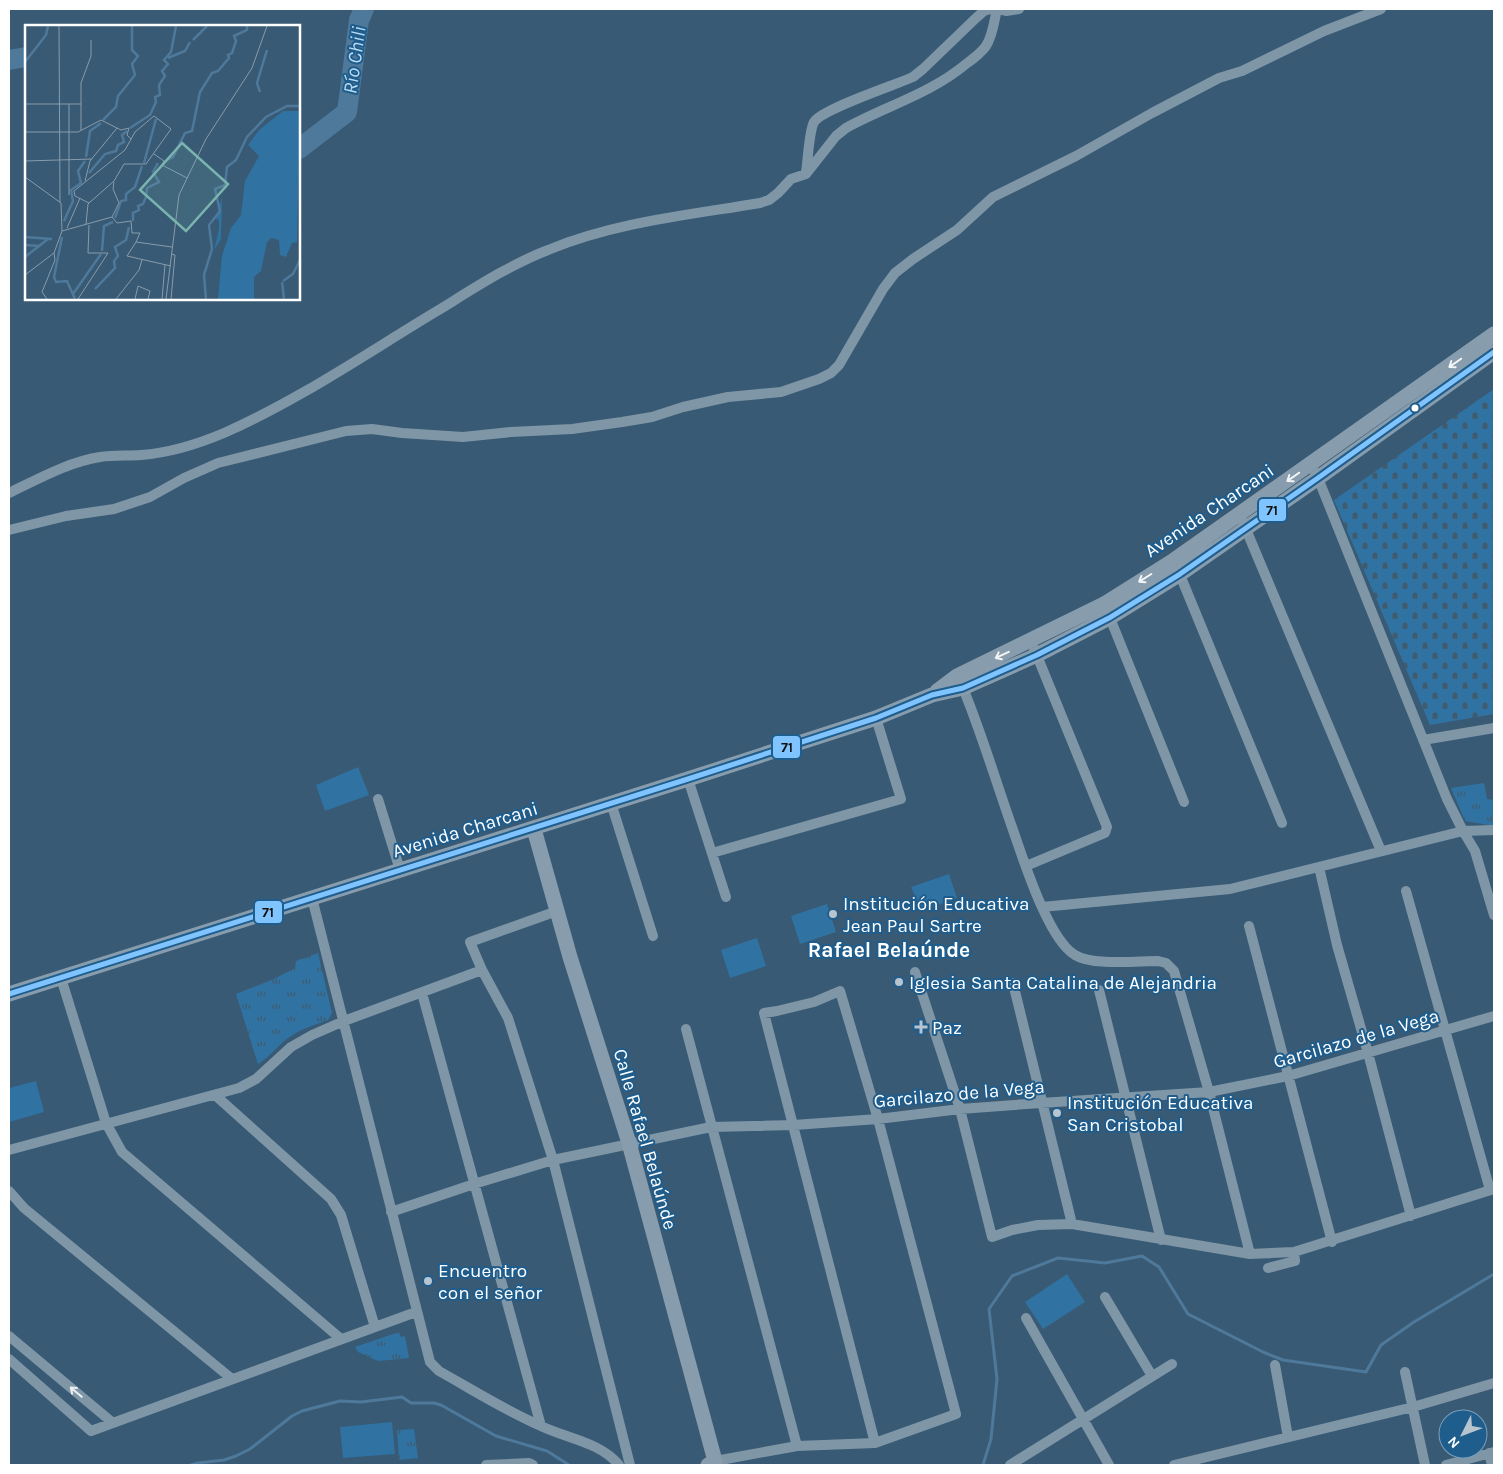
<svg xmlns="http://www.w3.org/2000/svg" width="1503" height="1474" font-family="Karla,sans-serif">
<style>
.grass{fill:url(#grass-tufts)}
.cemetery{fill:url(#cemetery-stones)}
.garden{fill:#3072a2}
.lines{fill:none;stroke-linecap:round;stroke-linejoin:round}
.stream{stroke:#4e799a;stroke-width:3}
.river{stroke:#4e799a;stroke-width:20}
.street{stroke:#7f96a7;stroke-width:10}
.secondary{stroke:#879cac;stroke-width:15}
.bus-1-casing{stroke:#1f5d8d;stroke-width:9}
.bus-1{stroke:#80c4ff;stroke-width:5}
.oneway{stroke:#f3f5f7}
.oneway2{stroke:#eceff2}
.bus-dot{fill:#fff;stroke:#1f5d8d;stroke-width:2}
.poi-dot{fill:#b9c5ce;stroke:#1f5d8d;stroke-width:2}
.labels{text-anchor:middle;stroke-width:4;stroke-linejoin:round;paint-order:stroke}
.street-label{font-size:19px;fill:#fff;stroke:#1f5d8d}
.poi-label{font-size:19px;fill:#fff;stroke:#1f5d8d;text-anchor:start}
.water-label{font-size:20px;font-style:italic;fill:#b8dbf3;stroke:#1f5d8d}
.quarter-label{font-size:21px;font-weight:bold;fill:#fff;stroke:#1f5d8d}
.inset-river{fill:none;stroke:#4e799a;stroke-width:2.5}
.inset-road{fill:none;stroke:#889cac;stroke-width:1}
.view{fill:#7bb4af;fill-opacity:0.15;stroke:#7bb4af;stroke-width:2.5}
.inset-edge{fill:none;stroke:#fff;stroke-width:2.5}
.line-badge{stroke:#1f5d8d;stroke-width:2}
.pale-badge-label{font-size:14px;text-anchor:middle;font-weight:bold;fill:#111}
</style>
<defs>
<pattern id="grass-tufts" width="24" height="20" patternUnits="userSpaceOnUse" patternTransform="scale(1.25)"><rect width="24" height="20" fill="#3072a2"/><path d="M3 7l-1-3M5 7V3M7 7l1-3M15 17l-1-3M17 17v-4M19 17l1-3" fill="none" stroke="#415b6e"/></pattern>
<pattern id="cemetery-stones" width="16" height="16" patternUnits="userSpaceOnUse" patternTransform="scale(1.25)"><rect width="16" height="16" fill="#3072a2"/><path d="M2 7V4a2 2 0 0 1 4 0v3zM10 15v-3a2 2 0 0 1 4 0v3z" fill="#415b6e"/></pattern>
</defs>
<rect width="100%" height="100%" fill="#385a74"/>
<!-- grass -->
<path class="grass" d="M 1484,783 L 1487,799 L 1494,800 L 1494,826 L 1465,821 L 1451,788 Z
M 318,953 L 332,1013 L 328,1020 C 311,1026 295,1031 282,1043 C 274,1050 268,1058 258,1064 L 236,994 L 274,979 L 295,968 L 296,961 Z
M 399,1332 L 401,1337 L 405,1336 L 409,1358 L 378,1361 L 358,1352 L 355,1347 Z
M 414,1429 L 418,1458 L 399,1460 L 397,1430 Z"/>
<!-- cemetery -->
<path class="cemetery" d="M 1494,389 L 1494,714 L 1430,725 L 1334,500 Z"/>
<!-- garden -->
<path class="garden" d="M 358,767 L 369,795 L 325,811 L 316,785 Z
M 949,874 L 957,898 L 922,911 L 911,887 Z
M 827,904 L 836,932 L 800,944 L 791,916 Z
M 757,938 L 766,966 L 730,978 L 721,950 Z
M 36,1081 L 44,1112 L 9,1122 L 9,1088 Z
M 1067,1274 L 1085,1302 L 1043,1329 L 1025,1302 Z
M 392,1422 L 395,1454 L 343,1458 L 340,1427 Z"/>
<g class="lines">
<!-- stream -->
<path class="stream" d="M 191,1465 L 198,1463 L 224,1460 L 236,1456 L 250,1449 L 292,1416 L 302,1411 L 340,1401 L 361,1402 L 402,1397 L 411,1403 L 434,1403 L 441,1405 L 496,1436 L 547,1451 L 569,1465
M 983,1465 L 991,1439 L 997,1379 L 989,1309 L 1012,1276 L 1058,1258 L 1105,1263 L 1142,1256 L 1159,1267 L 1188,1314 L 1263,1352 L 1283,1360 L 1366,1372 L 1381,1345 L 1414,1322 L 1494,1274"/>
<!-- river -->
<path class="river" d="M 9,60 L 26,57
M 299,149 L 347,112 L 359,20 L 364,9"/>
<!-- street -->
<path class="street" d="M 998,9 L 1006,11 L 1019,9
M 806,172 C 808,160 809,131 814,122 C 822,109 895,85 913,77 L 923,69 L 976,18 L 984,11 L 990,9
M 1311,465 L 1318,478 L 1447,799 L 1463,831 L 1475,851 L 1494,915
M 9,493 C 38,479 68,462 100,457 C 113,455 128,456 141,455 C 169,453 198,444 224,433 C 299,400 367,353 437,311 C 473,289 509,265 548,250 C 616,222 689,215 760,203 L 769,200 L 778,193 L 791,179 L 806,174 L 836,136 L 846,128 C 886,106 930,94 966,64 C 973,59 981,53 986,46 C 993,35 994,21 997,9
M 1240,515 L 1381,851
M 9,530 L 66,516 L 114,509 L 150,497 L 184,478 L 218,463 L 346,431 L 372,429 L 402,433 L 463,437 L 511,432 L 572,429 L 622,422 L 652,417 L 683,407 L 728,397 L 781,392 L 819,379 L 831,373 L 839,365 L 883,289 L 895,273 L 913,259 L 957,230 L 993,197 L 1076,156 L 1152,113 L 1219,78 L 1242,71 L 1324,31 L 1381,9
M 1178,570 L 1282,823
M 1108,613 L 1184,802
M 961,683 C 981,731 996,782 1013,830 C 1024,861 1048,939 1075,955 C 1092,966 1137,961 1158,961 L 1166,963 L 1174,971 L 1209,1092 L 1250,1254
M 1423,740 L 1494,728
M 688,779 L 726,897
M 378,799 L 400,870
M 611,803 L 653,936
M 712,853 L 901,799 L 876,718
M 1026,866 L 1105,833 L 1107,827 L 1031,641
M 1319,867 L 1337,945 L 1368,1053 L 1411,1216
M 1406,891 L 1490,1190
M 312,898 L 430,1362 L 439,1371 C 473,1390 506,1411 541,1426 C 568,1439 600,1442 619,1465
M 1042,907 L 1230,889 L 1463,831 L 1494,830
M 557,911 L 470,942 L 482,970 L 508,1018 L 553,1160 L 630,1465
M 1249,926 L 1332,1242
M 915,972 L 960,1109 L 992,1237 L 1012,1230 L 1038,1225 L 1072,1224 L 1250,1254 L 1294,1252 L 1494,1189
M 61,978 L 106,1123 L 122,1152 L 341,1339
M 1013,983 L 1072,1224
M 1099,990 L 1161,1240
M 422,993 L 541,1426
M 686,1029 L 797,1446
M 215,1095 L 331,1199 L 341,1215 L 375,1327
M 9,1150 L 239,1088 L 256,1079 L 291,1047 L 312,1035 L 344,1021 L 482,970
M 9,1191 L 24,1208 L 232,1379
M 391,1212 L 474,1184 L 553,1160 L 711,1127 L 794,1125 L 878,1119 L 960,1109 L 1041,1103 L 1209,1092 L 1288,1076 L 1494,1016
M 1268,1268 L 1295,1261 L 1294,1252
M 1105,1297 L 1152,1376
M 1026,1318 L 1109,1465
M 9,1336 L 113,1423
M 9,1359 L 91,1431 L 416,1312
M 1275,1365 L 1288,1437
M 1405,1372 L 1425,1465
M 1489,1453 L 1492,1465
M 715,1461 L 797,1446 L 875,1443 L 956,1414 L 878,1119 L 840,991 L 814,1002 L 777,1011 L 764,1013 L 875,1443
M 486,1465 L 529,1463 L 533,1465
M 1010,1465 L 1172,1364
M 1174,1465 L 1413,1407 L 1494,1383
M 1446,1465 L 1494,1452"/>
<!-- secondary -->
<path class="secondary" d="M 937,691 L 957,676 L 1104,604 L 1174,560 L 1494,334
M 534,829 L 570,957 L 629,1143 L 715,1461 L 708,1465
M 9,994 L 688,779 L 876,718 L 932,695 L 963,688 L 1037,655 L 1109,618 L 1180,574 L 1318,478 L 1494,352"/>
<!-- bus-1 casing -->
<g class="bus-1-casing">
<path id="bus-1" d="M 9,994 L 688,779 L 876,718 L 932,695 L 963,688 L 1037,655 L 1109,618 L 1180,574 L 1318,478 L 1494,352"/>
</g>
<!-- bus-1 -->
<use href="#bus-1" class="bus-1"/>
</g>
<!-- one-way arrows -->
<defs><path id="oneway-shaft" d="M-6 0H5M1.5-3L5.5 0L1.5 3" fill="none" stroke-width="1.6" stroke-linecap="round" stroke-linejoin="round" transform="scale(1.25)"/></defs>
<g class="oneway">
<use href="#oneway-shaft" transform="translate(1455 363) rotate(145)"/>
<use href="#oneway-shaft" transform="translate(1293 477) rotate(145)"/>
<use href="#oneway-shaft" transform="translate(1145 578) rotate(148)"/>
<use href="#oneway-shaft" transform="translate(1002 655) rotate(155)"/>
</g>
<use class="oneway2" href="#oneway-shaft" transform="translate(76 1392) rotate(-140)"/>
<!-- markers -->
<circle class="bus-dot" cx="1415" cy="408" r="4.5"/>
<g class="poi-dot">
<circle cx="833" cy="914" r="5"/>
<circle cx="899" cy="982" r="5"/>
<path d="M918.5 1019.5h5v5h5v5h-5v5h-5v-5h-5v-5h5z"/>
<circle cx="1057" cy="1113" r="5"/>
<circle cx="428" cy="1281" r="5"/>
</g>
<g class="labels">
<!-- street labels -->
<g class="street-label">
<text transform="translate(1209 510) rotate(-34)" y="7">Avenida Charcani</text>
<text transform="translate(465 829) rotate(-17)" y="7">Avenida Charcani</text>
<text transform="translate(1356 1038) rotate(-16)" y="7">Garcilazo de la Vega</text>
<text transform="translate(959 1093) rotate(-5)" y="7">Garcilazo de la Vega</text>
<text transform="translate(646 1139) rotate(74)" y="7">Calle Rafael Belaúnde</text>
</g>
<!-- poi labels -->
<g class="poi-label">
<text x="843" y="910">Institución Educativa<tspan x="843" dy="22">Jean Paul Sartre</tspan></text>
<text x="909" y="989">Iglesia Santa Catalina de Alejandria</text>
<text x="932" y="1034">Paz</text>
<text x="1067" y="1109">Institución Educativa<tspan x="1067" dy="22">San Cristobal</tspan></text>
<text x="438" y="1277">Encuentro<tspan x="438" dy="22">con el señor</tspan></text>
</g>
<!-- water labels -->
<g class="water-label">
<text transform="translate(354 60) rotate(-82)" y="7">Río Chili</text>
</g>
<!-- quarter labels -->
<g class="quarter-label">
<text x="889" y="957">Rafael Belaúnde</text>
</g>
</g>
<!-- overview -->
<g transform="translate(25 25)">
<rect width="275" height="275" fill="#385a74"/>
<path d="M 258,86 L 275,86 L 272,217 L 267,218 L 261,232 L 255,230 L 254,215 L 246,213 L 242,217 L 236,246 L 229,252 L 229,274 L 193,274 L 197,231 L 206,203 L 216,190 L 220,156 L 234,131 L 223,120 L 234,105 Z" fill="#3072a2"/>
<path d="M 197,172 L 196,214 L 189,225 L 194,204 L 194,195 L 191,194 Z" fill="#3072a2"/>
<path class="inset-river" d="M 168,15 L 182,1M 143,33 L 160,26 L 165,17M 0,37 L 21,10 L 23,1M 235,67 L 232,58 L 242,25M 78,95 L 91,82 L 93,71 L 110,50 L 107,39 L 113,31 L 107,25 L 107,1M 105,103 L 125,90 L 131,77 L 130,72 L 135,70 L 134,60 L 140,51 L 137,46 L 143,39 L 139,35 L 146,27 L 151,1M 61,132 L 65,106 L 76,98M 140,136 L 148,132 L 160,108 L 167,106 L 175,67 L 187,48 L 193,46 L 204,33 L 203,30 L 207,28 L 211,16 L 209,11 L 222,5 L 222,1M 119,138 L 131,94M 64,148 L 80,129 L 91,126 L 93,120 L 99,117 L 97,110 L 102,106M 90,193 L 96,176 L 101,175 L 101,169 L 110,162 L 117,141M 39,196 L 48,176 L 46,165 L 56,158 L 53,146 L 60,136M 108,196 L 108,188 L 114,185 L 113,181 L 118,179 L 121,172 L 122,163 L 134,157 L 128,147 L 133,138M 0,212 L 27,214M 37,212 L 29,252 L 31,257 L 42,256 L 50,274M 0,220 L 15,221M 77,226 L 79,201 L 88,197M 0,232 L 23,214M 258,256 L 268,249 L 275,235M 257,257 L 259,274M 70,264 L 90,243 L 89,236 L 93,231 L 90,222 L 101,215 L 104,202M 48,269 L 76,229M 181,274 L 179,250 L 187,224 L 184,200 L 195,186 L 190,164 L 200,160 L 202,142 L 211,135 L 222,112 L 241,92 L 262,81 L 275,81"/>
<path class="inset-road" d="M 34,1 L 35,177M 0,79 L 56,79M 44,79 L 44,170M 56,105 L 56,58 L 66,31 L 66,15M 96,105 L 104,103 L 102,110 L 106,114M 0,107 L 53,107 L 76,95 L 96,105M 129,129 L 139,136 L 137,140 L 162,153M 0,136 L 67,134M 0,152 L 36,178 L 37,206M 60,156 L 65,136 L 92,103M 87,192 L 94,178 L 88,164 L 89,157M 61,199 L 63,179 L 65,177 L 71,172 L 81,163 L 89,156 L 99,139 L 121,139 L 146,104 L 129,91 L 110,107 L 100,125 L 49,166 L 50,171 L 64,178M 42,203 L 55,173M 37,206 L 87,192 L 92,198 L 106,196 L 107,208 L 115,208 L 111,217 L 147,222M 111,217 L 102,231 L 146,241M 0,250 L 29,228 L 37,206M 22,274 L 17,267 L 30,235 L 29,228M 53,274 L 83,228 L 63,228 L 64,200M 91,274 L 114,245 L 117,235M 110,274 L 113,261 L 125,266 L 123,274M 137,274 L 140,240M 141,274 L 154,170 L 181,114 L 227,43 L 242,1M 146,274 L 150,230 L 146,229"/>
<path class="view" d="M 157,118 L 203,159 L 161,206 L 115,165 Z"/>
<rect width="275" height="275" class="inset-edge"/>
</g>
<g class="line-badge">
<rect x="1258" y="498" width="29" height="24" rx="5" fill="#80c4ff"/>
<rect x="772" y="735" width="29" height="24" rx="5" fill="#80c4ff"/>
<rect x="254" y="900" width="29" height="24" rx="5" fill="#80c4ff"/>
</g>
<g class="pale-badge-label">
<text x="1272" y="515">71</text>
<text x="787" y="752">71</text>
<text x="268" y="917">71</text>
</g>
<!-- border -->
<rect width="1503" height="1474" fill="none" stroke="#ffffff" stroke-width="20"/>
<!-- north arrow -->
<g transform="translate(1463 1434) rotate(228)"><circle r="24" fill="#1f5d8d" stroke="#799ebb"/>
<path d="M0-4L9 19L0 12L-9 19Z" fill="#b9c5ce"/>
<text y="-8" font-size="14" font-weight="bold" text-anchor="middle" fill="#ffffff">N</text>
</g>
</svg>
